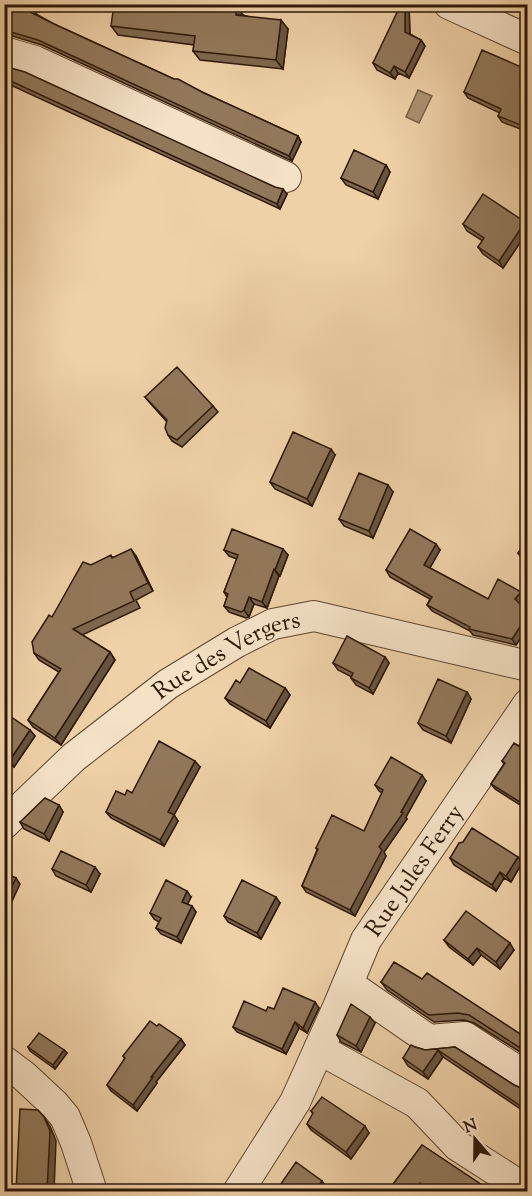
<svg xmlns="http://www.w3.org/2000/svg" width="532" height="1196" font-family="'Sorts Mill Goudy',serif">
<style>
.water{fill:#ad9271;stroke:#7a6147;stroke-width:1.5}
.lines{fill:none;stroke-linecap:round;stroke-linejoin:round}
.minor-casing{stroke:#5e462f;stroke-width:32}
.minor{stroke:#f5e1c6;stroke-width:30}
.wall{fill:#7e674e;stroke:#2e1807;stroke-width:1.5}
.shaded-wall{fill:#665440;stroke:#2e1807;stroke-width:1.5}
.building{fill:#92785b;stroke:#2e1807;stroke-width:1.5}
.labels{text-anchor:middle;stroke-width:6;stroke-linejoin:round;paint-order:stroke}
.street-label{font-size:24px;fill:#2e1807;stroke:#f5e1c6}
</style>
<rect width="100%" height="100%" fill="#efd1a8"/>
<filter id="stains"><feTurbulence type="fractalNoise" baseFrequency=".00333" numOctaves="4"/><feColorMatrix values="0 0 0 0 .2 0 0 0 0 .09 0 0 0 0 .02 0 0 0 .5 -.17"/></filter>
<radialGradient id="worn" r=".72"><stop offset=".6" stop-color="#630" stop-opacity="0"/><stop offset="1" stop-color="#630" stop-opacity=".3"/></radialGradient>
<!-- water -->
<path class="water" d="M 418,90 L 432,96 L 419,123 L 406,117 Z"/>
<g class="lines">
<!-- minor casing -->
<g class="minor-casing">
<g id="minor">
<path d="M 449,4 L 528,40"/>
<path d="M 4,52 L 35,61 L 286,177"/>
<path id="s1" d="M 4,824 L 74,757 L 168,684 L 237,642 L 273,624 L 314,616 L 524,665 L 528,667"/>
<path d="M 348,984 L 429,1040 L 465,1037 L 528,1078"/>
<path d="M 319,1049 L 417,1103 L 458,1146 L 528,1191"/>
<path d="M 4,1061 L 24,1076 L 55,1105 L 65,1117 L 76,1143 L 92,1192"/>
<path id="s2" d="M 238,1192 L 295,1102 L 338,1007 L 366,940 L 528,704"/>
</g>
</g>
<!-- minor -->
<use href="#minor" class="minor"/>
</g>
<!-- wall -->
<path class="wall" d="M 4,4 L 42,4 L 36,14 L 54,24 L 298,136 L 301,142 L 292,161 L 42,45 L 9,35 L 4,35 Z
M 409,4 L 410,34 L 421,40 L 425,46 L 409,78 L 398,73 L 395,79 L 377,70 L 373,63 Z
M 243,15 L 288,29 L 283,69 L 200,60 L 193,51 L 194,45 L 118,35 L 111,26 Z
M 4,66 L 287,194 L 280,209 L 4,82 Z
M 528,70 L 528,132 L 502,122 L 498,116 L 500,113 L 468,98 L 464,92 Z
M 386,165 L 390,172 L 378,199 L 346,185 L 341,178 Z
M 525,222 L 528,226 L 528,231 L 503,268 L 483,254 L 478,247 L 483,241 L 467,231 L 463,224 Z
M 145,397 L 213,406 L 218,412 L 182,447 L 172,441 L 168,435 L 167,422 L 150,403 Z
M 335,455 L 312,506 L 275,489 L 270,482 Z
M 393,492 L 373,538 L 344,526 L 339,519 Z
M 528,540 L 528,562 L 522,559 L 518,553 Z
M 224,550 L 288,555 L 280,576 L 279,576 L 267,608 L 254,604 L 249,617 L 246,618 L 229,612 L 224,606 L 227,597 L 224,592 L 237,559 L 229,556 Z
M 440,550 L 430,568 L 488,599 L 521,592 L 525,598 L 520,604 L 528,612 L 528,627 L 516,645 L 473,635 L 470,631 L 432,611 L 427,605 L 430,599 L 390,577 L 386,570 Z
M 136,556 L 153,591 L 136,600 L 140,608 L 82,635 L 110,652 L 115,660 L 61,745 L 33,727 L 28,720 L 59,672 L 39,660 L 34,653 L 52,617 L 91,565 L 113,557 Z
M 385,657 L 389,663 L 373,694 L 356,685 L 351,678 L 352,677 L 338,670 L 333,663 Z
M 240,683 L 285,688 L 290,695 L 270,728 L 230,704 L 225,698 Z
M 467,692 L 471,699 L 451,743 L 423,730 L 418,723 Z
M 4,717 L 30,730 L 35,736 L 14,767 L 4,760 Z
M 528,752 L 528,810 L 495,789 L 491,784 L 504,764 L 502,761 Z
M 200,767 L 174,815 L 178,821 L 164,846 L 111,818 L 106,812 L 125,795 Z
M 426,781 L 406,817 L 407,819 L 384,852 L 386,856 L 355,916 L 306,892 L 302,886 L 317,850 L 316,848 L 364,831 L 382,793 L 379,791 L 375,785 Z
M 59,805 L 63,812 L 49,841 L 24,829 L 20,822 Z
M 450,858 L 522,863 L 511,882 L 504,878 L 496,891 L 454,865 Z
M 52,869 L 100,874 L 91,892 L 56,876 Z
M 191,897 L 187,904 L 196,912 L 181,943 L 161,934 L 156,928 L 159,922 L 154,919 L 150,913 Z
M 280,903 L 261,939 L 228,922 L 224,916 Z
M 444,940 L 514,950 L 500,969 L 481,955 L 473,965 L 449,947 Z
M 422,979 L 528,1039 L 528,1057 L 474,1023 L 464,1020 L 434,1022 L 387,990 L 381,982 Z
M 319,1008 L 307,1033 L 299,1028 L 286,1054 L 237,1032 L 233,1027 L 266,1011 L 274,1009 Z
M 375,1023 L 361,1052 L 341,1042 L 337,1035 Z
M 157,1026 L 181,1039 L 185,1045 L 156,1082 L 157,1083 L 137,1111 L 111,1091 L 107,1085 L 125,1059 L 123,1056 Z
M 28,1047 L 64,1050 L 67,1053 L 55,1069 L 30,1051 Z
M 415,1047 L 425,1050 L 455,1047 L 514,1085 L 521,1088 L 528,1087 L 528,1114 L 443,1057 L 428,1079 L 408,1066 L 403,1058 Z
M 311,1111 L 369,1133 L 351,1159 L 311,1130 L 307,1124 L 313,1114 Z
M 422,1145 L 482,1185 L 486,1190 L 486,1191 L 428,1191 L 424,1188 L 388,1191 Z"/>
<!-- shaded-wall -->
<path class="shaded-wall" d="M 35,4 L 42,4 L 34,17 L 30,12 Z
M 405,4 L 409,4 L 410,39 L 405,32 Z
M 237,6 L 243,15 L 236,15 Z
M 281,20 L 288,29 L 283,69 L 276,60 Z
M 421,40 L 425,46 L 409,78 L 405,72 Z
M 394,66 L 398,73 L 395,79 L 390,73 Z
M 298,136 L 301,142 L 292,161 L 289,156 Z
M 386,165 L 390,172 L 378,199 L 373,192 Z
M 283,189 L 287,194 L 280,209 L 277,204 Z
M 525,222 L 528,226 L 528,231 L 503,268 L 499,261 Z
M 331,449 L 335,455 L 312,506 L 307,499 Z
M 388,485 L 393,492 L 373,538 L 369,531 Z
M 436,544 L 440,550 L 428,571 L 424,565 Z
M 131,549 L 136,556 L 153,591 L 148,583 Z
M 283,549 L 288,555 L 280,576 L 275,570 Z
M 274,569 L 279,576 L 267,608 L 262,602 Z
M 521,592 L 525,598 L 519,605 L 515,599 Z
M 249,597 L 254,604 L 249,617 L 244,610 Z
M 528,615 L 528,627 L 516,645 L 512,639 Z
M 110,652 L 115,660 L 61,745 L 55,738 Z
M 385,657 L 389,663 L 373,694 L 369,688 Z
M 285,688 L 290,695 L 270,728 L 266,721 Z
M 467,692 L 471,699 L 451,743 L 446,736 Z
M 30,730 L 35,736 L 14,767 L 10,760 Z
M 195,761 L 200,767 L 174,815 L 178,821 L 164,846 L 160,840 L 168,812 Z
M 422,775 L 426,781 L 406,817 L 407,819 L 384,852 L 386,856 L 355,916 L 350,910 L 379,847 L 401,812 Z
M 59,805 L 63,812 L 49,841 L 44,834 Z
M 518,857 L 522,863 L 511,882 L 506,876 Z
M 95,867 L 100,874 L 91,892 L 86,885 Z
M 500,872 L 504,878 L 496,891 L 492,885 Z
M 16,878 L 20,884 L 7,912 L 4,908 L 4,901 Z
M 187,891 L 191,897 L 186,908 L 182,902 Z
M 276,897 L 280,903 L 261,939 L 257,933 Z
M 192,906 L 196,912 L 181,943 L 177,937 Z
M 510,943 L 514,950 L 500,969 L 496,962 Z
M 477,948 L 481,955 L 473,965 L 468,959 Z
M 315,1002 L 319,1008 L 307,1033 L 303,1028 Z
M 370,1017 L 375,1023 L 361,1052 L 356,1046 Z
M 295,1022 L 299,1028 L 286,1054 L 282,1049 Z
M 181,1039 L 185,1045 L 156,1082 L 157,1083 L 137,1111 L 133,1105 L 151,1077 Z
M 64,1050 L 67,1053 L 55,1069 L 53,1065 Z
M 438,1050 L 443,1057 L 428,1079 L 423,1072 Z
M 44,1117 L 50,1126 L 56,1141 L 54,1191 L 47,1191 Z
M 365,1126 L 369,1133 L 351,1159 L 346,1152 Z
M 322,1181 L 328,1189 L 326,1191 L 314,1191 Z
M 420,1183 L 424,1188 L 421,1191 L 414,1191 Z
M 482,1185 L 486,1190 L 486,1191 L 478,1191 Z"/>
<!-- building -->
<path class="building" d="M 4,4 L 35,4 L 30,12 L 54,24 L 174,79 L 178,79 L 204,93 L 298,136 L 289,156 L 38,40 L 4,30 Z
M 114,4 L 213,4 L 237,6 L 236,15 L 281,20 L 276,60 L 193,51 L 195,36 L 111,26 Z
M 401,4 L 405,4 L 405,32 L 421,40 L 405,72 L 394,66 L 390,73 L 373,63 Z
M 482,50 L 528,70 L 528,128 L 498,116 L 501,109 L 464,92 Z
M 4,66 L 25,72 L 275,187 L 283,189 L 277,204 L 4,78 Z
M 354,150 L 386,165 L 373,192 L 341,178 Z
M 483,194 L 525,222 L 499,261 L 478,247 L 484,238 L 463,224 Z
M 177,367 L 213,406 L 177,440 L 168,435 L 165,428 L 167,420 L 145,397 Z
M 293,432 L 331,449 L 307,499 L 270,482 Z
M 359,473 L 388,485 L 369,531 L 339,519 Z
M 232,529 L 283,549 L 275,570 L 274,569 L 262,602 L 249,597 L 244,610 L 241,612 L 224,606 L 228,594 L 224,592 L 238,555 L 224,550 Z
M 410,529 L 436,544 L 424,565 L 488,599 L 498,579 L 521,592 L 515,599 L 528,612 L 528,615 L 512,639 L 469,629 L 470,627 L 427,605 L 432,597 L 386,570 Z
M 528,540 L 528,559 L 518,553 Z
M 131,549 L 148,583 L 130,592 L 134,601 L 73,629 L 110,652 L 55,738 L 28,720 L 61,669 L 34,653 L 32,642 L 49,615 L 52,617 L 83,562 L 91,565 L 111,555 L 112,558 Z
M 347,636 L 385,657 L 369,688 L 351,678 L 353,673 L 333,663 Z
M 249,668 L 285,688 L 266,721 L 225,698 L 236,680 L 240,683 Z
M 438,679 L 467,692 L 446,736 L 418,723 Z
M 7,714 L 30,730 L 10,760 L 4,757 L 4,717 Z
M 159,741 L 195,761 L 168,812 L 174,815 L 160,840 L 106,812 L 116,791 L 125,795 L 127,790 L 132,793 Z
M 514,743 L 528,752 L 528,807 L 491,784 L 505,763 L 502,761 Z
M 391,757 L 422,775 L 401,812 L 403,813 L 379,847 L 382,850 L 350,910 L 302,886 L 318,849 L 316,848 L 332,815 L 364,831 L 383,790 L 375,785 Z
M 45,798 L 59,805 L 44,834 L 20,822 Z
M 472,828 L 518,857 L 506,876 L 500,872 L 492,885 L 450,858 L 459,843 L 463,842 Z
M 61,851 L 95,867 L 86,885 L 52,869 Z
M 4,873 L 16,878 L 4,901 Z
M 166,880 L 187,891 L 182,902 L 192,906 L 177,937 L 156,928 L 161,918 L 150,913 Z
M 242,880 L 276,897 L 257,933 L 224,916 Z
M 466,911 L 510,943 L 496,962 L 477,948 L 468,959 L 444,940 Z
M 394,962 L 422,979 L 427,973 L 528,1039 L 528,1053 L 469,1015 L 458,1013 L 429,1015 L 381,982 Z
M 283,988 L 315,1002 L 303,1028 L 295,1022 L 282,1049 L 233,1027 L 244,1001 L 266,1011 L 268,1007 L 274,1009 Z
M 351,1004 L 370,1017 L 356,1046 L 337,1035 Z
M 150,1021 L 157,1026 L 159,1024 L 181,1039 L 151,1077 L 153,1077 L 133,1105 L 107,1085 L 125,1058 L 123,1056 Z
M 39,1033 L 64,1050 L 53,1065 L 28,1047 Z
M 411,1045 L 415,1047 L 425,1050 L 455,1047 L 514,1085 L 521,1088 L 528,1087 L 528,1111 L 438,1050 L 423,1072 L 403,1058 Z
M 322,1097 L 365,1126 L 346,1152 L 307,1124 L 313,1113 L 311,1111 Z
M 20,1109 L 38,1110 L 44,1117 L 50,1131 L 47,1191 L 16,1191 Z
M 422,1145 L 482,1185 L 478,1191 L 432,1191 L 420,1183 L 414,1191 L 388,1191 Z
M 296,1162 L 322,1181 L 314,1191 L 276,1191 Z"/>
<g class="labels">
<!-- street labels -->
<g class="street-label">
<text dy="8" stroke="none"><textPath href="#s1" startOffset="282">Rue des Vergers</textPath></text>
<text dy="8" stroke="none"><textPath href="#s2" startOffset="368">Rue Jules Ferry</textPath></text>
</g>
</g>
<!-- margin -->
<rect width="532" height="1196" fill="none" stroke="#efd1a8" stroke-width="24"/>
<rect x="6" y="6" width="520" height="1184" fill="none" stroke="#2e1807" stroke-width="3"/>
<rect x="12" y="12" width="508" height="1172" fill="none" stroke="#2e1807" stroke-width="1.5"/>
<!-- north arrow -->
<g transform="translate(475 1139) rotate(340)" stroke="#f5e1c6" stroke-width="4.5" paint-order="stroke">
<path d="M0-4.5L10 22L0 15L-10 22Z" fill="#2e1807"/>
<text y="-9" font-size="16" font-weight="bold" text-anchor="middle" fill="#2e1807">N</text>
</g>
<rect width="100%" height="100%" filter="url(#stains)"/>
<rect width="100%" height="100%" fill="url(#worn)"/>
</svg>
